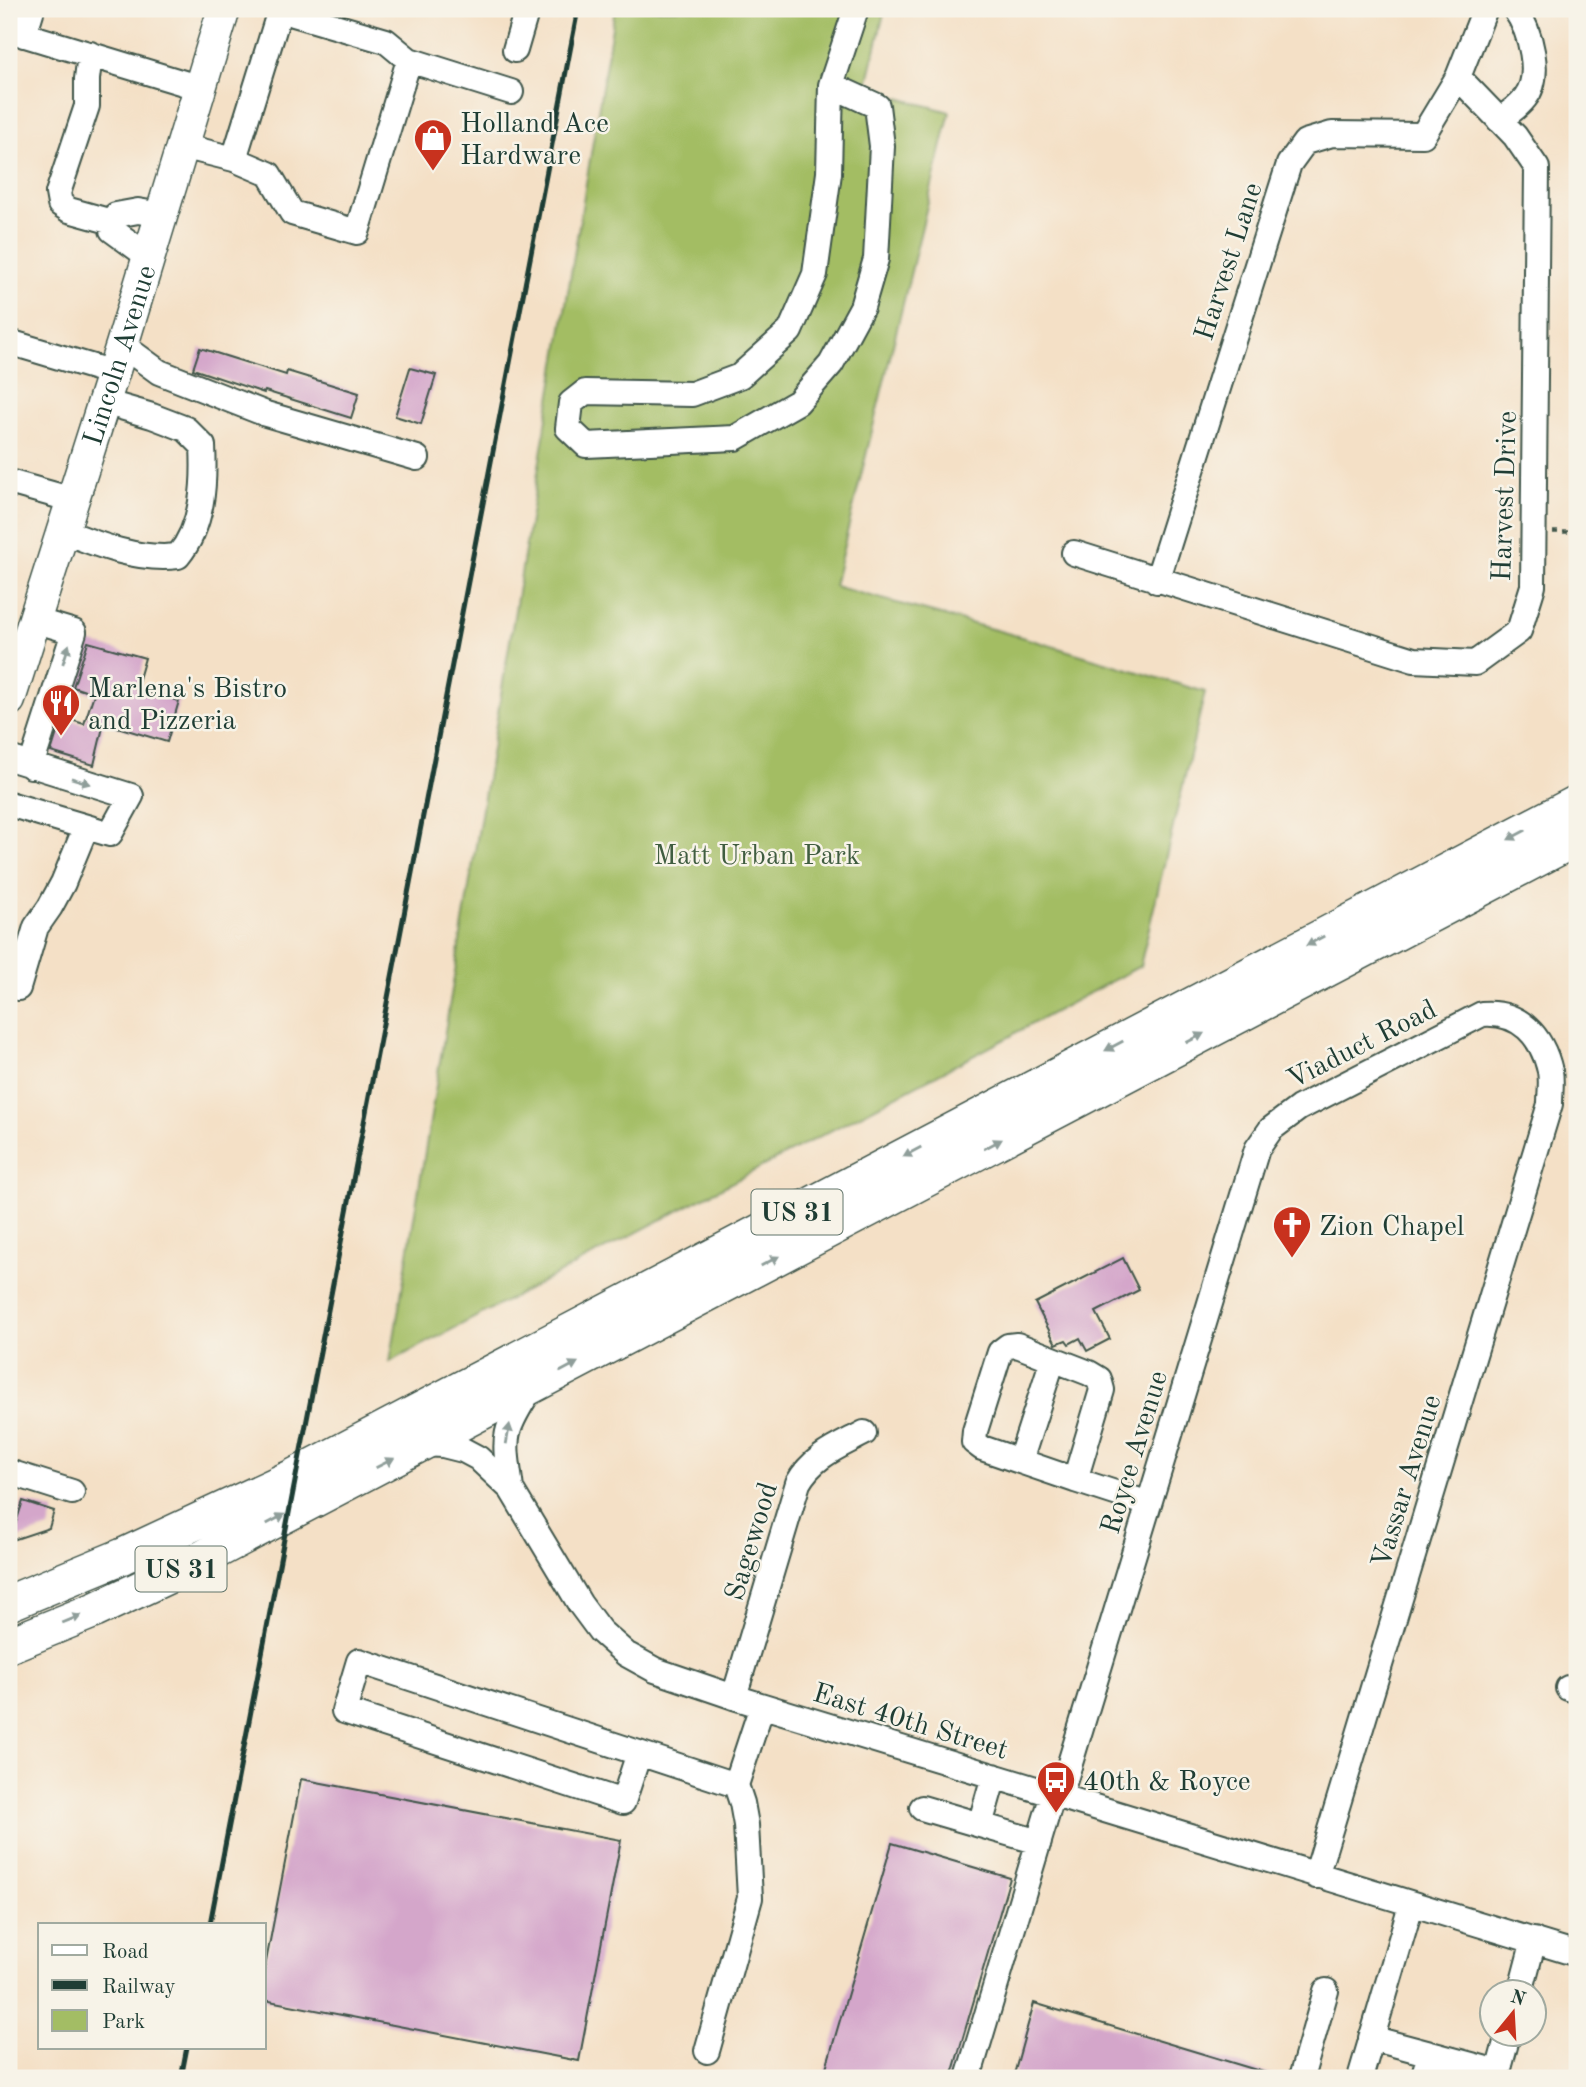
<svg xmlns="http://www.w3.org/2000/svg" width="1586" height="2087" font-family="'Old Standard TT',serif">
<style>
.green{fill:#a3bd64;stroke:#617d4c;stroke-width:2}
.building{fill:#d4a6ca}
.lines{fill:none;stroke-linecap:round;stroke-linejoin:round}
.minor-casing{stroke:#3f554a;stroke-width:28}
.major-casing{stroke:#3f554a;stroke-width:35}
.highway-casing{stroke:#3f554a;stroke-width:38}
.path{stroke:#3f554a;stroke-width:3.5;stroke-dasharray:5 5;stroke-linecap:butt}
.minor{stroke:#fff;stroke-width:24}
.major{stroke:#fff;stroke-width:32}
.highway{stroke:#fff;stroke-width:35}
.rail{stroke:#1f3d34;stroke-width:5}
.oneway{fill:#8f9e9a}
.labels{text-anchor:middle;stroke-width:5;stroke-linejoin:round;paint-order:stroke}
.shield{fill:#f7f3e8;stroke:#60746a;stroke-width:2}
.shield-label{font-size:26px;font-weight:bold;fill:#1f3d34}
.poi-label{font-size:28px;fill:#1f3d34;stroke:#f7f3e8;text-anchor:start}
.street-label{font-size:28px;fill:#1f3d34;stroke:#f7f3e8}
.park-label{font-size:28px;fill:#405d40;stroke:#f7f3e8}
</style>
<rect width="100%" height="100%" fill="#f7f3e8"/>
<filter id="ink" filterUnits="userSpaceOnUse"><feTurbulence type="fractalNoise" baseFrequency=".0143" numOctaves="2"/><feDisplacementMap in="SourceGraphic" scale="14" xChannelSelector="R" yChannelSelector="G"/><feConvolveMatrix kernelMatrix="1 2 1 2 8 2 1 2 1" color-interpolation-filters="sRGB"/></filter>
<filter id="wash" filterUnits="userSpaceOnUse"><feTurbulence type="fractalNoise" baseFrequency=".00686" numOctaves="4" result="noise"/><feDisplacementMap in="SourceGraphic" scale="28" xChannelSelector="R" yChannelSelector="G"/><feGaussianBlur stdDeviation="1.57" result="paint"/><feColorMatrix in="noise" values="0 0 0 0 0 0 0 0 0 0 0 0 0 0 0 0 0 1.4 0 .05"/><feComposite in="paint" operator="in"/></filter>
<g filter="url(#wash)">
<rect width="100%" height="100%" fill="#f4e0c6"/>
<!-- green -->
<path class="green" d="M 615,9 L 885,9 L 866,89 L 950,112 L 834,586 L 1025,638 L 1205,692 L 1140,966 L 1013,1034 L 1013,1035 L 390,1362 Z"/>
<g id="blocks">
<!-- building -->
<path class="building" d="M 200,348 L 286,375 L 287,371 L 359,393 L 351,418 L 265,391 L 264,393 L 193,369 Z
M 410,368 L 436,375 L 421,424 L 395,416 Z
M 88,642 L 145,658 L 136,689 L 179,701 L 167,742 L 104,723 L 94,765 L 51,752 L 62,717 L 84,724 L 94,694 L 73,687 Z
M 1123,1258 L 1139,1290 L 1096,1312 L 1110,1339 L 1087,1351 L 1080,1338 L 1069,1344 L 1066,1340 L 1056,1344 L 1035,1303 Z
M 23,1501 L 54,1511 L 49,1528 L 10,1541 Z
M 301,1779 L 621,1840 L 579,2061 L 264,2000 L 264,1972 Z
M 892,1843 L 1010,1878 L 951,2078 L 823,2078 Z
M 1034,2003 L 1273,2075 L 1272,2078 L 1013,2078 Z"/>
</g>
</g>
<g filter="url(#ink)">
<use href="#blocks" fill-opacity="0" stroke="#3f554a" stroke-width="2"/>
<g class="lines">
<!-- minor casing -->
<g class="minor-casing">
<path id="minor" d="M 9,30 L 200,88
M 24,35 L 32,9
M 515,50 L 527,9
M 90,54 L 87,79 L 87,106 L 58,193 L 60,204 L 69,210 L 112,222
M 831,85 L 877,106 L 882,146 L 876,259 L 862,307 L 831,364 L 798,402 L 735,438 L 586,445 L 568,428 L 571,403 L 585,392 L 692,394 L 740,376 L 790,331 L 815,274 L 829,173 L 831,85 L 856,9
M 1499,120 C 1508,114 1518,107 1525,98 C 1543,76 1530,30 1515,9
M 182,146 L 234,159 L 269,174 L 292,213 L 357,232 L 409,60 L 511,92
M 234,159 L 280,10 L 386,41 L 409,60
M 149,257 L 112,230 L 112,222 L 116,215 L 138,211 L 161,215
M 9,342 L 113,373
M 122,345 L 159,372 L 266,414 L 417,458
M 9,482 L 73,500
M 63,531 C 98,545 139,561 178,556 C 203,526 205,484 203,446 L 186,429 L 152,416 L 104,402
M 1074,553 L 1414,660 L 1475,663 L 1519,631 L 1533,586 L 1537,168 L 1515,136 L 1458,77 L 1485,9
M 1157,581 L 1289,164 L 1305,142 L 1332,134 L 1423,135 L 1458,77
M 9,758 L 131,796 L 110,834 L 9,804
M 31,766 L 74,632 L 34,620
M 9,985 L 18,988 L 36,927 L 50,907 L 63,883 L 86,827
M 1017,1345 L 1089,1373 L 1099,1379 L 1102,1390 L 1075,1480 L 982,1448 L 974,1442 L 975,1431 L 1000,1352 L 1008,1346 Z
M 422,1444 L 443,1445 L 463,1450 L 478,1458 L 511,1489 L 580,1604 L 600,1631 L 626,1654 L 655,1670 L 734,1697 L 1577,1954
M 1020,1461 L 1053,1359
M 9,1472 L 72,1492
M 1075,1480 L 1149,1504
M 511,1489 C 504,1437 501,1434 531,1388
M 1568,1688 L 1577,1690
M 734,1697 L 798,1483 C 813,1456 838,1447 864,1433
M 639,1753 L 623,1802 L 344,1711 L 359,1661 L 736,1785 L 762,1706
M 1060,1796 L 1257,1149 L 1271,1129 L 1299,1108 L 1482,1014 C 1520,1011 1542,1036 1550,1071 C 1552,1082 1550,1093 1550,1104 L 1316,1876
M 922,1808 L 980,1825 L 994,1776
M 980,1825 L 1039,1842
M 1520,1993 L 1534,1940
M 1371,2038 L 1498,2072
M 707,2051 L 750,1898 L 746,1825 L 742,1803 L 736,1785
M 968,2078 L 1053,1794
M 1301,2078 L 1326,1991
M 1360,2078 L 1411,1905
M 1423,2078 L 1430,2054
M 1492,2078 L 1498,2072 L 1508,2035"/>
</g>
<!-- major casing -->
<g class="major-casing">
<g id="major">
<path id="s1" d="M 9,700 L 122,345 L 224,9"/>
</g>
</g>
<!-- highway casing -->
<g class="highway-casing">
<path id="highway" d="M 9,1603 L 123,1556 L 293,1477 L 1577,803
M 9,1645 L 95,1610 L 176,1572 L 1577,838"/>
</g>
<!-- path -->
<path class="path" d="M 1553,532 L 1577,532"/>
<!-- minor -->
<use href="#minor" class="minor"/>
<!-- major -->
<use href="#major" class="major"/>
<!-- highway -->
<use href="#highway" class="highway"/>
<!-- rail -->
<path class="rail" d="M 210,1924 L 578,9
M 181,2078 L 187,2047"/>
</g>
<!-- one-way arrows -->
<defs><path id="oneway-solid" d="M-6-.8H1V-3.2L6.5 0L1 3.2V.8H-6Z" transform="scale(1.75)"/></defs>
<g class="oneway">
<use href="#oneway-solid" transform="translate(66 654) rotate(-72)"/>
<use href="#oneway-solid" transform="translate(81 781) rotate(17)"/>
<use href="#oneway-solid" transform="translate(1517 835) rotate(152)"/>
<use href="#oneway-solid" transform="translate(1315 941) rotate(152)"/>
<use href="#oneway-solid" transform="translate(1195 1038) rotate(-28)"/>
<use href="#oneway-solid" transform="translate(1114 1046) rotate(152)"/>
<use href="#oneway-solid" transform="translate(993 1144) rotate(-28)"/>
<use href="#oneway-solid" transform="translate(912 1152) rotate(152)"/>
<use href="#oneway-solid" transform="translate(770 1261) rotate(-28)"/>
<use href="#oneway-solid" transform="translate(569 1367) rotate(-28)"/>
<use href="#oneway-solid" transform="translate(508 1434) rotate(-80)"/>
<use href="#oneway-solid" transform="translate(385 1463) rotate(-27)"/>
<use href="#oneway-solid" transform="translate(276 1519) rotate(-28)"/>
<use href="#oneway-solid" transform="translate(72 1619) rotate(-22)"/>
</g>
</g>
<!-- icons -->
<defs>
<g id="shop-pin" transform="scale(2.0125)"><path d="M0 17L-7.5 6A9.5 9.5 0 1 1 7.5 6Z" fill="#c8321e" stroke="#f7f3e8"/><path d="M-5-2.5h2.3a2.7 3.5 0 0 1 5.4 0H5L5.5 6h-11ZM-1.5-2.5h3a1.5 2.3 0 0 0-3 0Z" fill="#fff"/></g>
<g id="restaurant-pin" transform="scale(2.0125)"><path d="M0 17L-7.5 6A9.5 9.5 0 1 1 7.5 6Z" fill="#c8321e" stroke="#f7f3e8"/><path d="M-5-6h1v4h1v-4h1v4h1v-4h1v5L-1.5 .5V6h-2V.5L-5-1ZM5-6V6H3V1.5H1.5Q1.5-4 5-6Z" fill="#fff"/></g>
<g id="church-pin" transform="scale(2.0125)"><path d="M0 17L-7.5 6A9.5 9.5 0 1 1 7.5 6Z" fill="#c8321e" stroke="#f7f3e8"/><path d="M-1.2-6h2.4v3.5h3.3v2.4h-3.3V6h-2.4V-.1h-3.3v-2.4h3.3Z" fill="#fff"/></g>
<g id="bus-pin" transform="scale(2.0125)"><path d="M0 17L-7.5 6A9.5 9.5 0 1 1 7.5 6Z" fill="#c8321e" stroke="#f7f3e8"/><path d="M-5-6H5V4H4V6H2V4H-2V6H-4V4H-5ZM-3.5-4V0h7V-4ZM-3.5 1.2v1.5H-2V1.2ZM2 1.2v1.5H3.5V1.2Z" fill="#fff"/></g>
</defs>
<g fill-rule="evenodd">
<use href="#shop-pin" x="433" y="138"/>
<use href="#restaurant-pin" x="61" y="703"/>
<use href="#church-pin" x="1292" y="1225"/>
<use href="#bus-pin" x="1056" y="1780"/>
</g>
<g class="labels">
<!-- shield labels -->
<g class="shield">
<rect x="751.5" y="1189.5" width="91" height="45" rx="5"/>
<rect x="135.5" y="1546.5" width="91" height="45" rx="5"/>
</g>
<g class="shield-label">
<text x="797" y="1221">US 31</text>
<text x="181" y="1578">US 31</text>
</g>
<!-- poi labels -->
<g class="poi-label">
<text x="460" y="132">Holland Ace<tspan x="460" dy="32">Hardware</tspan></text>
<text x="88" y="697">Marlena's Bistro<tspan x="88" dy="32">and Pizzeria</tspan></text>
<text x="1319" y="1235">Zion Chapel</text>
<text x="1083" y="1790">40th &amp; Royce</text>
</g>
<!-- street labels -->
<g class="street-label">
<text transform="translate(1227 261) rotate(-72)" y="10">Harvest Lane</text>
<text dy="10" stroke="none"><textPath href="#s1" startOffset="362">Lincoln Avenue</textPath></text>
<text transform="translate(1503 496) rotate(-88)" y="10">Harvest Drive</text>
<text transform="translate(1361 1043) rotate(-27)" y="10">Viaduct Road</text>
<text transform="translate(1133 1452) rotate(-73)" y="10">Royce Avenue</text>
<text transform="translate(1405 1481) rotate(-73)" y="10">Vassar Avenue</text>
<text transform="translate(750 1541) rotate(-73)" y="10">Sagewood</text>
<text transform="translate(911 1720) rotate(17)" y="10">East 40th Street</text>
</g>
<!-- park labels -->
<g class="park-label">
<text x="757" y="864">Matt Urban Park</text>
</g>
</g>
<!-- margin -->
<rect width="1586" height="2087" fill="none" stroke="#f7f3e8" stroke-width="35"/>
<!-- legend -->
<rect x="38" y="1923" width="228" height="126" fill="#f7f3e8" stroke="#a1aaa0" stroke-width="2"/>
<rect x="52" y="1945" width="35" height="10" fill="#ffffff" stroke="#a1aaa0" stroke-width="2"/>
<text x="102" y="1958" font-size="21" fill="#1f3d34">Road</text>
<rect x="52" y="1980" width="35" height="10" fill="#1f3d34" stroke="#a1aaa0" stroke-width="2"/>
<text x="102" y="1993" font-size="21" fill="#1f3d34">Railway</text>
<rect x="52" y="2010" width="35" height="21" fill="#a3bd64" stroke="#a1aaa0" stroke-width="2"/>
<text x="102" y="2028" font-size="21" fill="#1f3d34">Park</text>
<!-- north arrow -->
<g transform="translate(1513 2013) rotate(18)"><circle r="33" fill="#f7f3e8" stroke="#a1aaa0" stroke-width="2"/>
<path d="M0-5L12 26L0 18L-12 26Z" fill="#c8321e"/>
<text y="-10" font-size="19" font-weight="bold" text-anchor="middle" fill="#1f3d34">N</text>
</g>
</svg>
